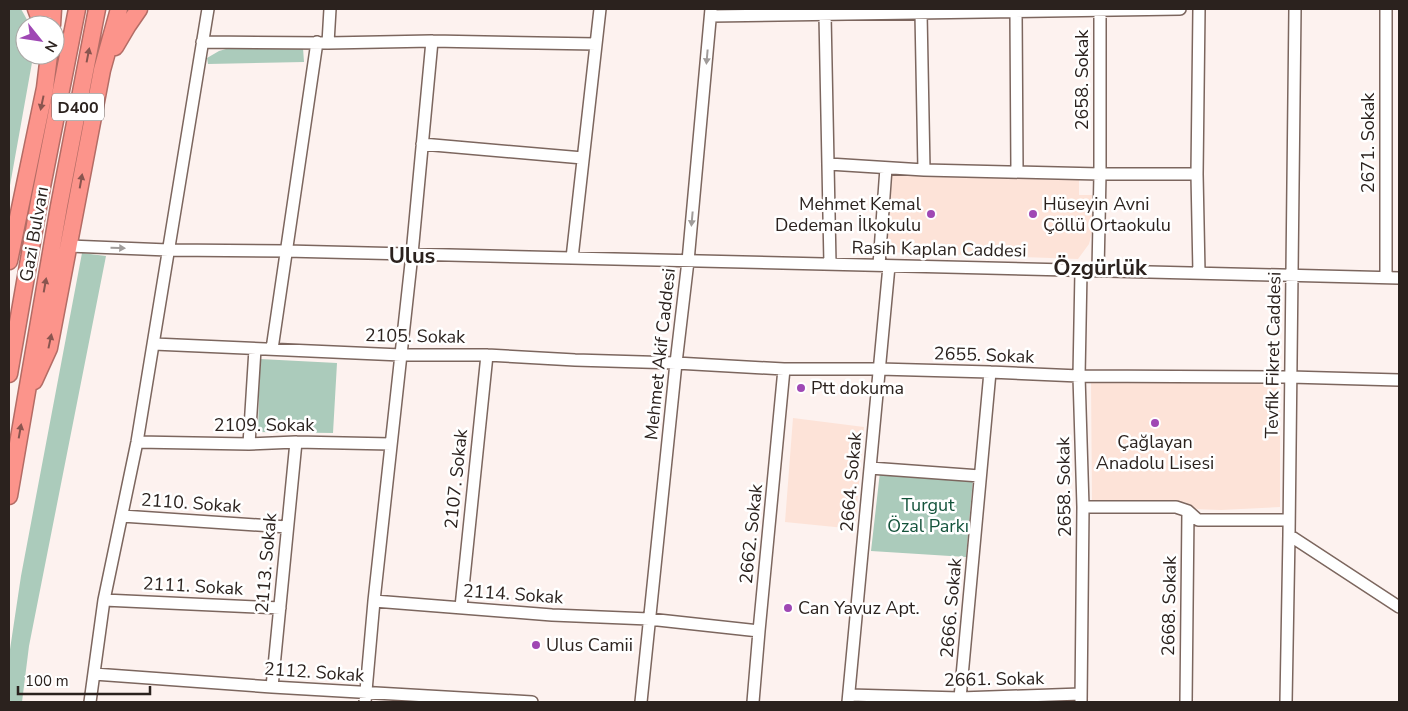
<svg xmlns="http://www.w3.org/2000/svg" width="1408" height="711" font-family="'Nunito Sans',sans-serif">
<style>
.built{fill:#fde3d8}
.green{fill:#abcbbb}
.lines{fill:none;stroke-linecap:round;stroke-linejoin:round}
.minor-casing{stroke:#7c665e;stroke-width:14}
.highway-casing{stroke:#b36c65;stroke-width:19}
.minor{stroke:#fff;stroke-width:11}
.highway{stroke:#fc948b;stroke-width:16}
.oneway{fill:#89554f}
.oneway2{fill:#a09c9a}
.poi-dot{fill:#9f48b4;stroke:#fff;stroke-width:2}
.labels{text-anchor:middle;stroke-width:5;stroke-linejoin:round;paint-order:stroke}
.shield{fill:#fff;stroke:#6b6462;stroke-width:1}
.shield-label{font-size:16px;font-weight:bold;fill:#2b221e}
.street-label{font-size:18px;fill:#2b221e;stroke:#fff}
.poi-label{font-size:18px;fill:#2b221e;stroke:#fff;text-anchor:start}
.park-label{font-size:18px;fill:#14533b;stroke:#fff}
.district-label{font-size:22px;font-weight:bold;fill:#2b221e;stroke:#fff}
</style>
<rect width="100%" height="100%" fill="#fdf2ef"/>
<!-- built -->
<path class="built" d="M 892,174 L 1079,180 L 1079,195 L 1092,195 L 1092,232 L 1089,244 L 1078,259 L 886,252 Z
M 1091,381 L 1280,381 L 1280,507 L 1221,510 L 1192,509 L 1185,502 L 1092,502 Z
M 793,418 L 864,427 L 855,529 L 785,522 Z"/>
<!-- green -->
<path class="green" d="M 9,9 L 21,9 L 30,25 L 25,25 L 25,55 L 33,55 L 33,57 L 9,191 Z
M 303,48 L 304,62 L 208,64 L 207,58 L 219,51 L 226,49 Z
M 82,253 L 106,256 L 29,646 L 22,702 L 9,702 L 9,656 L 21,576 Z
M 260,359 L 337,363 L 333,433 L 258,432 Z
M 880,472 L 973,479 L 966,557 L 871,551 Z"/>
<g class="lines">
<!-- minor casing -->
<g class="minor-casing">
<path id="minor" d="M 1016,12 L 1017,172
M 921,13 L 924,170
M 825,15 L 830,264
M 711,16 L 1180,9
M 202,42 L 328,43 L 432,41 L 596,44
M 328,43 L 330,9
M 422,144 L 583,158
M 829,164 L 924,170 L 1100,174 L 1197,174
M 69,246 L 168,250 L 286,251 L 1399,278
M 572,258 L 600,9
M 879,265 L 886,168
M 1098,271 L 1100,174 L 1100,9
M 1199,273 L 1197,174 L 1199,9
M 1386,277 L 1386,9
M 154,344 L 401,355 L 487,355 L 575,360 L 676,363 L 784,369 L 879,369 L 990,372 L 1079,376 L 1290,377 L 1399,380
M 272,349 L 317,42
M 137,442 L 249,444 L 296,442 L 391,444
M 249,444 L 255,349
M 870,468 L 980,476
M 1083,507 L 1176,507 L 1188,511 L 1198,520 L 1289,520
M 122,516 L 287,527
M 1289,535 L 1399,607
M 104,600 L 280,608
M 374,601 L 552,615 L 649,619 L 759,631
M 461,607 L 487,355
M 94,674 L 272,687 L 532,702
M 272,687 L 296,442
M 849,695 L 960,698 L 1081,694
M 960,698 L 990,372
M 90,702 L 104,600 L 137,442 L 208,9
M 365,702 L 374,601 L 412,254 L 432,41
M 641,702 L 676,363 L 688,261 L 711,9
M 753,702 L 759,631 L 784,369
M 848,702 L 889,266
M 1081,702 L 1083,507 L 1079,376 L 1081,271
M 1186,702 L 1188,511
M 1286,702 L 1289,535 L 1295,9"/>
</g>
<!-- highway casing -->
<g class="highway-casing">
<path id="highway" d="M 36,9 L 42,25
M 52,25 L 53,9
M 115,47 L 128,25 L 139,9
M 9,261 L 45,88 L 49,55
M 9,374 L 39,202 L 77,9
M 34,381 L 49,348 L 102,70 L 119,9
M 9,496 L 59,206 L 97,9"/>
</g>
<!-- minor -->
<use href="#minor" class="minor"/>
<!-- highway -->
<use href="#highway" class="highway"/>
</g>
<!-- one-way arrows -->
<defs><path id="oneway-solid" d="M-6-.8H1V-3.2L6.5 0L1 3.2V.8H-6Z" transform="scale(1.25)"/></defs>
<g class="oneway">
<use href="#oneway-solid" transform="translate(88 55) rotate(-79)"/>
<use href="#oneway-solid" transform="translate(42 103) rotate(102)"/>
<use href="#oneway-solid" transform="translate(81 181) rotate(-80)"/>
<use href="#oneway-solid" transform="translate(45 285) rotate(-80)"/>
<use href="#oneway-solid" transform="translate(50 341) rotate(-78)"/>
<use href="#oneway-solid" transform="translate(20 431) rotate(-80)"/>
</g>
<g class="oneway2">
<use href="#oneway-solid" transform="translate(707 57) rotate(95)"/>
<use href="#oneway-solid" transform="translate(692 219) rotate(95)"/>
<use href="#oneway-solid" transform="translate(118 248) rotate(2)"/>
</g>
<!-- markers -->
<g class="poi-dot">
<circle cx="931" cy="214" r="5"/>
<circle cx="1033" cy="214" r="5"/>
<circle cx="801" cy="388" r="5"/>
<circle cx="1155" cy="423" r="5"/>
<circle cx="788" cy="608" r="5"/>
<circle cx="536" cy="645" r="5"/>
</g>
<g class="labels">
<!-- shield labels -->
<rect class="shield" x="52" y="93.5" width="52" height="27" rx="4"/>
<g class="shield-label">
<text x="78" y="113">D400</text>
</g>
<!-- street labels -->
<g class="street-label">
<text transform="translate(1082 80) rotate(-90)" y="6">2658. Sokak</text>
<text transform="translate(1368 143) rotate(-90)" y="6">2671. Sokak</text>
<text transform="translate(34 234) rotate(-80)" y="6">Gazi Bulvarı</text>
<text transform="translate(939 249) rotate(1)" y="6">Rasih Kaplan Caddesi</text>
<text transform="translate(415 336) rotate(1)" y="6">2105. Sokak</text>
<text transform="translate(660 354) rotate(-84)" y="6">Mehmet Akif Caddesi</text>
<text transform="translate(984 355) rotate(2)" y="6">2655. Sokak</text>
<text transform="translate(1273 355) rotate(-89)" y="6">Tevfik Fikret Caddesi</text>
<text x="264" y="431">2109. Sokak</text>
<text transform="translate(456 479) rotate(-84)" y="6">2107. Sokak</text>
<text transform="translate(851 482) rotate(-85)" y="6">2664. Sokak</text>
<text transform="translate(1064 487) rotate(-91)" y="6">2658. Sokak</text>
<text transform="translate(191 503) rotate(4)" y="6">2110. Sokak</text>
<text transform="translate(751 534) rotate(-84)" y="6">2662. Sokak</text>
<text transform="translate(266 563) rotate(-85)" y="6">2113. Sokak</text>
<text transform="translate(193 586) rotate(3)" y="6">2111. Sokak</text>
<text transform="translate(513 594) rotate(4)" y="6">2114. Sokak</text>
<text transform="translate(1169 606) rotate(-89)" y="6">2668. Sokak</text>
<text transform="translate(951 608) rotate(-85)" y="6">2666. Sokak</text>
<text transform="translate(314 672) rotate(4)" y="6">2112. Sokak</text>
<text transform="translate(994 679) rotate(-1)" y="6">2661. Sokak</text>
</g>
<!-- poi labels -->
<g class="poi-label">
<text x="921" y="210" text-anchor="end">Mehmet Kemal<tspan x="921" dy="21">Dedeman İlkokulu</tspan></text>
<text x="1043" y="210">Hüseyin Avni<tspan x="1043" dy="21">Çöllü Ortaokulu</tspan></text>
<text x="811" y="394">Ptt dokuma</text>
<text x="1155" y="448" text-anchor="middle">Çağlayan<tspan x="1155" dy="21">Anadolu Lisesi</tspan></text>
<text x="798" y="614">Can Yavuz Apt.</text>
<text x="546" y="651">Ulus Camii</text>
</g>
<!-- park labels -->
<g class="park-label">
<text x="928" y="511">Turgut<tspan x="928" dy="21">Özal Parkı</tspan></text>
</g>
<!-- district labels -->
<g class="district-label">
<text x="412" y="263">Ulus</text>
<text x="1100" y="275">Özgürlük</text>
</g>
</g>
<!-- border -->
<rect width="1408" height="711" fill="none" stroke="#2b221e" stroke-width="20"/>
<!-- north arrow -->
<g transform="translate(40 40) rotate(120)"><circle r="24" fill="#ffffff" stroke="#aaa7a5"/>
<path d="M0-4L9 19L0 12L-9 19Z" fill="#9f48b4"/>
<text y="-8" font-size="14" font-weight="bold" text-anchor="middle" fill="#2b221e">N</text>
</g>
<!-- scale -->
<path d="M18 686v8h132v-8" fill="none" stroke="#2b221e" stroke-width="2.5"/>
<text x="25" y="686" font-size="15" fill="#2b221e" stroke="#ffffff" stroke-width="4" paint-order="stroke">100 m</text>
</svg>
